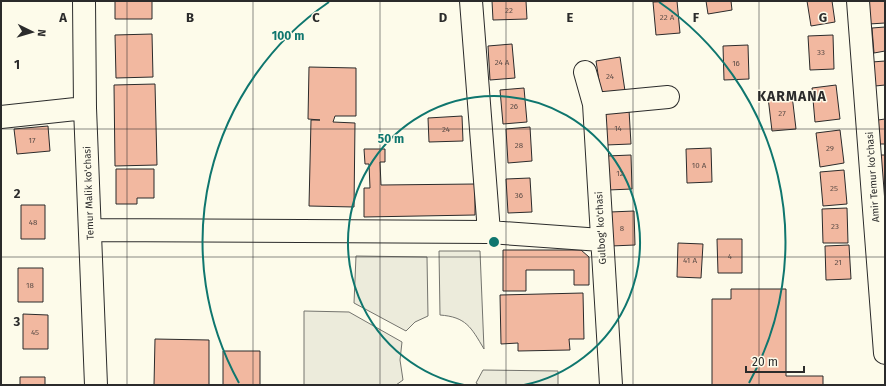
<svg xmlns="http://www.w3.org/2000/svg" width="886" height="386" font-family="'Fira Sans',sans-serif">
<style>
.green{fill:#ecebdb;stroke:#74746e}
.building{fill:#f2b8a0;stroke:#2b2b2b}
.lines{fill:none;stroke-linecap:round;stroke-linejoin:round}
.minor-casing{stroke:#2b2b2b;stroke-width:24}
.minor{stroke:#fdfbea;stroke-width:22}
.grid{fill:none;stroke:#2b2b2b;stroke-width:1;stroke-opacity:0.55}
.ring{fill:none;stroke:#0f766e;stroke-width:2}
.labels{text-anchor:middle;stroke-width:3;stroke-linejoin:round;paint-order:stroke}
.number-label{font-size:8px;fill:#5d4e48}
.street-label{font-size:10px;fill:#2b2b2b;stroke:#fdfbea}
.district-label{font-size:14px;font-weight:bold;letter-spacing:1px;fill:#2b2b2b;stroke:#fdfbea}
.grid-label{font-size:13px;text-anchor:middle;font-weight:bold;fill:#2b2b2b;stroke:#fdfbea;stroke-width:3;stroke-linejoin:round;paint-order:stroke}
.centre{fill:#0f766e;stroke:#fdfbea;stroke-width:2}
.ring-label{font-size:12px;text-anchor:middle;font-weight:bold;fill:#0f766e;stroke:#fdfbea;stroke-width:3;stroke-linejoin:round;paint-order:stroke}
</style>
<rect width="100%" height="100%" fill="#fdfbea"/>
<!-- green -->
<path class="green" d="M 439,251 L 480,251 L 484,349 C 471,327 466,317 440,315 Z
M 356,256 L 427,257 L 428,316 L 415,322 L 406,331 L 354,303 Z
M 304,311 L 349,312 L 402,342 L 400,360 L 403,380 L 396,385 L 304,385 Z
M 483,370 L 558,371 L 558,385 L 479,385 L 476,383 Z"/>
<!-- building -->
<path class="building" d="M 115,1 L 152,1 L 152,19 L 115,19 Z
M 492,1 L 526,1 L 527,19 L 493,20 Z
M 677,1 L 680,33 L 656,35 L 653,2 Z
M 706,1 L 731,1 L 732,10 L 708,14 Z
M 807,1 L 832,1 L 835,22 L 811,26 Z
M 867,1 L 885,1 L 885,23 L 869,24 Z
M 885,27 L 885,51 L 874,53 L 872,28 Z
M 152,34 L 153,77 L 116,78 L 115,35 Z
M 833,35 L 834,69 L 810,70 L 808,36 Z
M 512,44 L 515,78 L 490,80 L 488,46 Z
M 748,45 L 749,79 L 724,80 L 723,46 Z
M 620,57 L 625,91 L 601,94 L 596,61 Z
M 885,61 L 885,85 L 875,86 L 872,62 Z
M 309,67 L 356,68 L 356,116 L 335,116 L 333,122 L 355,123 L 354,207 L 309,206 L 311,120 L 320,120 L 308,119 Z
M 155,84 L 157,165 L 115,166 L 114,85 Z
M 836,85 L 840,119 L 815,122 L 812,88 Z
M 524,88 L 527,122 L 503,124 L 500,90 Z
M 792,95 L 796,129 L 772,131 L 768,97 Z
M 629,110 L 631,144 L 606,145 L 605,111 Z
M 462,116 L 463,141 L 429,142 L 428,118 Z
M 885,119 L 885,144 L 880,144 L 878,120 Z
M 48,126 L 50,151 L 17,154 L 14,129 Z
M 530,127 L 532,161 L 508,163 L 506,129 Z
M 840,130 L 844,163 L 820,167 L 816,133 Z
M 711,148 L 712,182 L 687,183 L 686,149 Z
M 364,149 L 385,149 L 385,162 L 380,162 L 381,185 L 475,184 L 475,215 L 364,217 L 364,188 L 370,188 L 369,164 L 365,164 Z
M 631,155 L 632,189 L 608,190 L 607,156 Z
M 880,155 L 885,155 L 885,189 L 883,189 Z
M 116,169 L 154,169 L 154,198 L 137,198 L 137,204 L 116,204 Z
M 844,170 L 847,204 L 823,206 L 820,172 Z
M 530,178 L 532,212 L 508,213 L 506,179 Z
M 21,205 L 45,205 L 45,239 L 21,239 Z
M 847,208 L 848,243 L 823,243 L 822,209 Z
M 634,211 L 635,245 L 611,246 L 610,212 Z
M 717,239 L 742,239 L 742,273 L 718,273 Z
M 678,243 L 703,244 L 701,278 L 677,277 Z
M 849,245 L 851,279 L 826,280 L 825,246 Z
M 503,250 L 581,250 L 589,257 L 589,285 L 574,285 L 574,270 L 526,270 L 526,291 L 503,291 Z
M 18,268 L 43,268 L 43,302 L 18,302 Z
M 731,289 L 786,289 L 786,376 L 823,376 L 823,385 L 712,385 L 712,299 L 731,299 Z
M 583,293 L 584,339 L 569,339 L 570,350 L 518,351 L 518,343 L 501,344 L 500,295 Z
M 23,314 L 48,315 L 48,349 L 23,349 Z
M 155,339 L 209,340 L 209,385 L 154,385 Z
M 223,351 L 260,351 L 260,385 L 223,385 Z
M 20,377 L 45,377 L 45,385 L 20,385 Z"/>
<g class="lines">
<!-- minor casing -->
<g class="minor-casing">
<path id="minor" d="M 84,1 L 85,108 L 96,385
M 471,1 L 489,232
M 858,1 L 885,353
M 585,72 L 594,104 L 611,385
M 594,104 L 668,97
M 1,117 L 85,108
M 90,230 L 489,232 L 601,240"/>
</g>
<!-- minor -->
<use href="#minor" class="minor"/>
</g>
<!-- grid -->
<path class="grid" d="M 127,1 L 127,385M 253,1 L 253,385M 380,1 L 380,385M 506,1 L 506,385M 633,1 L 633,385M 759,1 L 759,385M 1,129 L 885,129M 1,257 L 885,257"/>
<!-- distance rings -->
<g class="ring">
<path d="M464 385A146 146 0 1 1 524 385"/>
<path d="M239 383A291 291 0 0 1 329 2M659 2A291 291 0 0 1 749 383"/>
</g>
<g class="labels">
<!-- number labels -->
<g class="number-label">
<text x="509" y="13">22</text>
<text x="667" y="20">22 А</text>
<text x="821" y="55">33</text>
<text x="502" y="65">24 А</text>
<text x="736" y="66">16</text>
<text x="610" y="79">24</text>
<text x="514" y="109">26</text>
<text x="782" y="116">27</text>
<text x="618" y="131">14</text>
<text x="446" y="132">24</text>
<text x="32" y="143">17</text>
<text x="519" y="148">28</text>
<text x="830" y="151">29</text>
<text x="699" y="168">10 А</text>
<text x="620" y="176">12</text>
<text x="834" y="191">25</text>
<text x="519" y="198">36</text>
<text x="33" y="225">48</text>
<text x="835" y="229">23</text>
<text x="622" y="231">8</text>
<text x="730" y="259">4</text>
<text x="690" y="263">41 А</text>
<text x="838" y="265">21</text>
<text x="30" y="288">18</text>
<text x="35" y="335">45</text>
</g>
<!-- street labels -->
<g class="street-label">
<text transform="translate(872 177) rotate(-94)" y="4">Amir Temur ko'chasi</text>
<text transform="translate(88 193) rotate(-92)" y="4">Temur Malik ko'chasi</text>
<text transform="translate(600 228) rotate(-93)" y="4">Gulbog' ko'chasi</text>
</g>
<!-- district labels -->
<g class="district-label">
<text x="792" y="101">KARMANA</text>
</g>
</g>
<g class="grid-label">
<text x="63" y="22">A</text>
<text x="190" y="22">B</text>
<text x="316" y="22">C</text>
<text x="443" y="22">D</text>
<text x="570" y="22">E</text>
<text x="696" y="22">F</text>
<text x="823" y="22">G</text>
<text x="17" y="69">1</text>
<text x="17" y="198">2</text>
<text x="17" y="326">3</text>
</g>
<circle cx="494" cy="242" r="6" class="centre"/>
<g class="ring-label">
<text x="288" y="40">100 m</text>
<text x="391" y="143">50 m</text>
</g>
<!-- border -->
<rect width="886" height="386" fill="none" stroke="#2b2b2b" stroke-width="4"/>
<!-- north arrow -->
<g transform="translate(32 32) rotate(95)" stroke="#fdfbea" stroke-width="3" paint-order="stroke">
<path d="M0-3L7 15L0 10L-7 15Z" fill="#2b2b2b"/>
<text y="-6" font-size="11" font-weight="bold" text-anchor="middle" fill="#2b2b2b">N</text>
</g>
<!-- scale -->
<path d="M746 366v6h58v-6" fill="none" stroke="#2b2b2b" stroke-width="2"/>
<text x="752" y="366" font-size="12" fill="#2b2b2b" stroke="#fdfbea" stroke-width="3" paint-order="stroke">20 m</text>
</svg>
